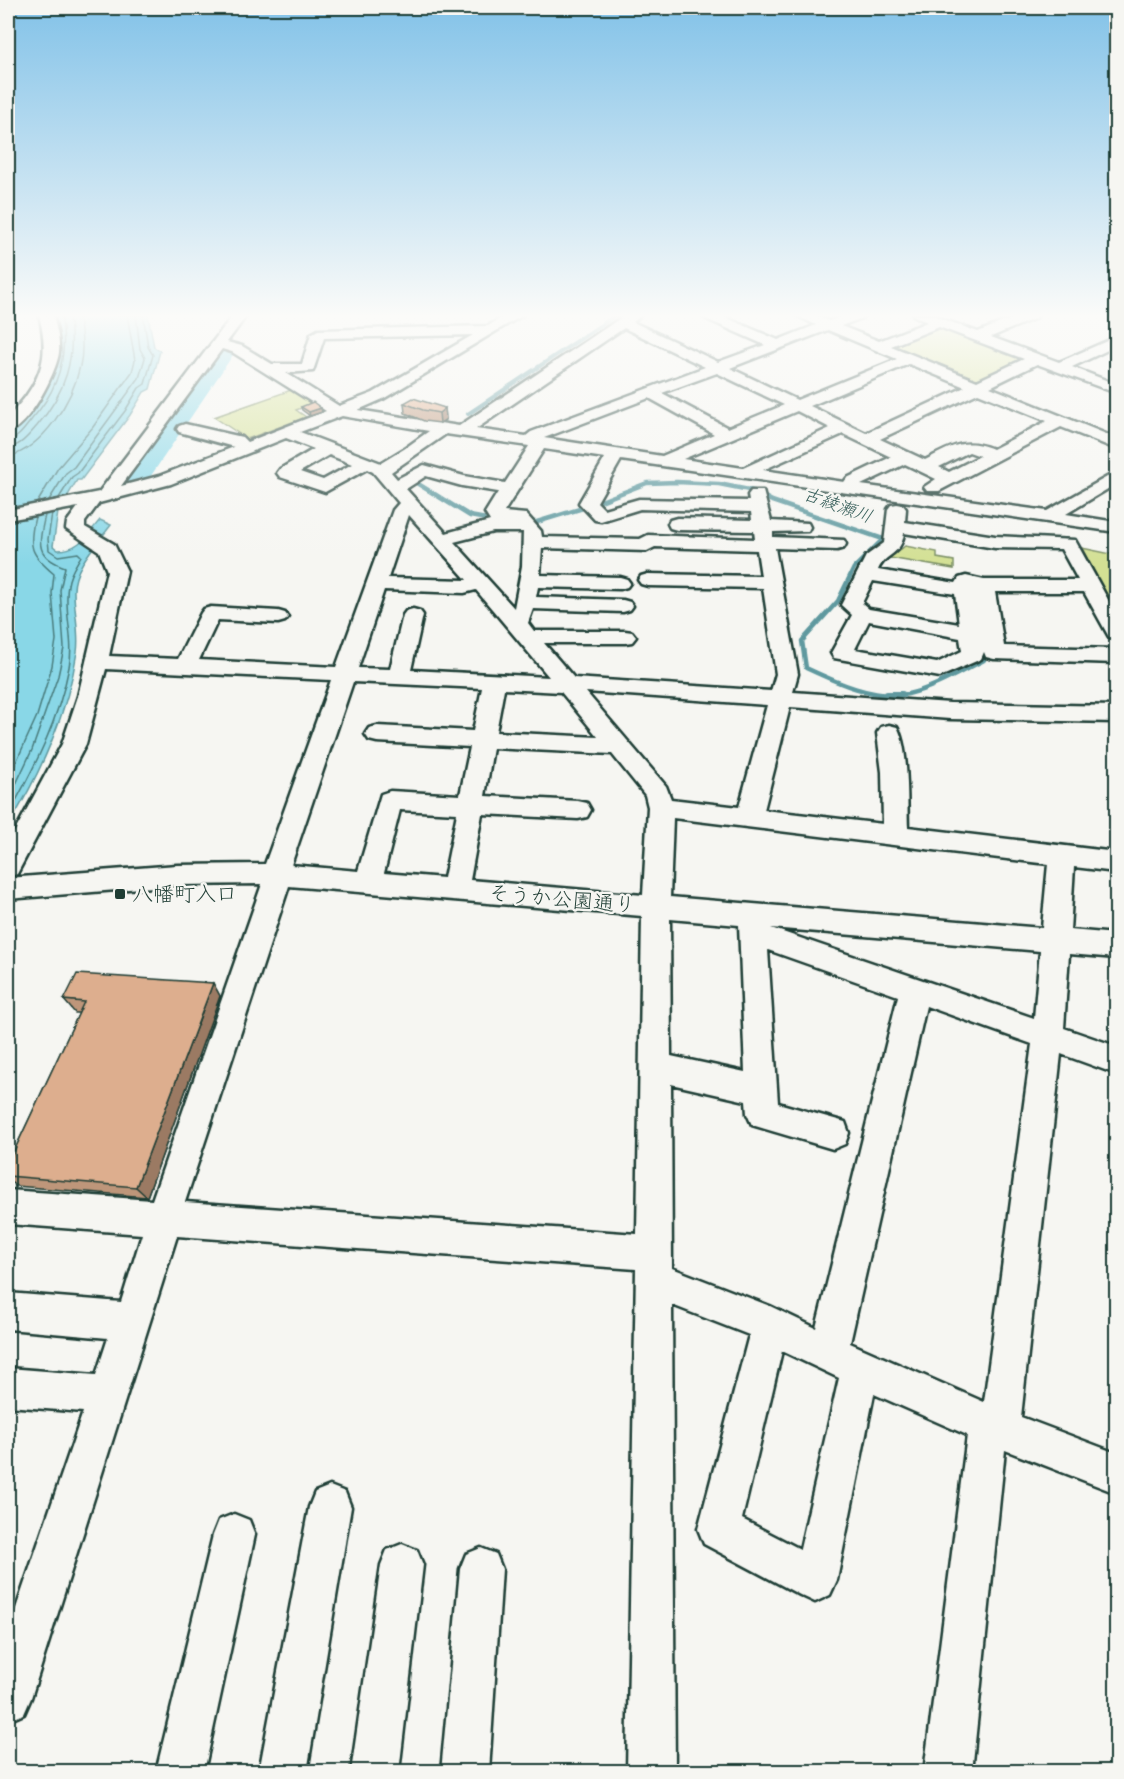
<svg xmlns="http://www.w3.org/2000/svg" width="1124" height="1779" font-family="'Indie Flower','Klee One',sans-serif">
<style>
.green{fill:#d3e094;stroke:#798e64;stroke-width:1.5}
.water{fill:#89d7e7;stroke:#5f999f;stroke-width:1.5}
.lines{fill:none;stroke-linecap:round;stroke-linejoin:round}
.shore{stroke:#497b7c;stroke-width:1.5}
.stream-far2{stroke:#5f999f;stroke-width:4}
.stream-far1{stroke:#5f999f;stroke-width:4.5}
.stream{stroke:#5f999f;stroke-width:6}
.river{fill:#89d7e7;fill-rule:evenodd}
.minor-casing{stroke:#1f3d34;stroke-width:5}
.minor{fill:#f6f6f2;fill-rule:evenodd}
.wall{fill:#be967a;stroke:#1f3d34;stroke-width:1.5}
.shaded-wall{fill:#9b7a63;stroke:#1f3d34;stroke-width:1.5}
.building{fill:#ddae8e;stroke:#1f3d34;stroke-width:1.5}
.poi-dot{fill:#1f3d34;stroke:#f6f6f2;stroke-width:2}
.labels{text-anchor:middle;stroke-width:5;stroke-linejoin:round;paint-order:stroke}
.far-water-label{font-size:18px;font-style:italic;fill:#345c58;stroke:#f6f6f2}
.poi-label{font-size:21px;fill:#1f3d34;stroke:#f6f6f2;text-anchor:start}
.street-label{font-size:21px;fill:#1f3d34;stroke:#f6f6f2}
</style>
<rect width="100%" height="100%" fill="#f6f6f2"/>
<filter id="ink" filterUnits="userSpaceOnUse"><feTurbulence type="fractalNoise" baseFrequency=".0167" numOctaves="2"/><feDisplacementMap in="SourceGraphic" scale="12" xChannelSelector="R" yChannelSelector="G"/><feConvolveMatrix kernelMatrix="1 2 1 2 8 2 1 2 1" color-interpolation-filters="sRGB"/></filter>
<g filter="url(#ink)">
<!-- green -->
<path class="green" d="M 941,324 L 1031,359 L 977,385 L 888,347 Z
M 294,389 L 315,403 L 296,410 L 306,417 L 247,439 L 214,417 Z
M 905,546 L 937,552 L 937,558 L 954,561 L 954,569 L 890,558 Z
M 1082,548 L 1116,555 L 1116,604 L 1109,601 Z"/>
<!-- water -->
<path class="water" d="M 55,315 L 148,315 L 154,347 L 160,351 L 150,389 L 144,392 L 130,415 L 81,480 L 77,480 L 58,512 L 53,546 L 58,550 C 79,550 87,535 100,520 L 111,525 C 97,544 73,567 74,592 C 74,612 80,633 77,652 C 68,712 40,775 8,826 L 8,437 C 42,400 70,369 55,315 Z"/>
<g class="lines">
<!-- shore -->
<path class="shore" d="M 8,441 C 19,438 25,428 32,419 C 59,389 69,355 61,315
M 8,448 C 21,446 29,435 37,426 C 65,393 77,358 69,315
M 8,457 C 43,448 73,400 80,366 C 84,349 82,332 78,315
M 59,498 L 72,477 L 78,473 L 125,411 L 139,388 L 145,384 L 153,355 L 148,347 L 143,315
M 49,500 L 66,473 L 74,467 L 139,378 L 145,358 L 140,349 L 136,315
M 37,503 L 58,468 L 93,427 L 132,372 L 135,360 L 127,315
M 8,780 L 37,716 L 52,666 L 56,640 L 52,593 L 54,574 C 30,554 28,547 35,517
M 8,801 L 32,750 L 58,676 L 64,648 L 60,590 L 65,567 C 34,556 39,543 45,515
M 8,815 C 34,769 59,719 69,667 C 75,638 63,612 68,585 C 69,574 76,565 81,556 L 78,553 L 58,556 L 49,550 L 48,539 L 52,513"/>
<!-- stream-far2 -->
<path class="stream-far2" d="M 468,414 L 616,315"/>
<!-- stream-far1 -->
<path class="stream-far1" d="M 415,482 L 470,516 L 497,521
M 525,522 L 537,522 L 583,508 L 647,483 L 677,482 L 719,484 L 754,491 L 772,501 L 883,539 L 854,568 L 838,601 L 802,641 L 806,668 C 836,682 874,700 908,694 C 935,688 960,672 984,660 L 982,647"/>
<!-- stream -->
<path class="stream" d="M 887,694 L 902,694"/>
<!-- river -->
<path class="river" d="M 223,349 L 230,351 L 233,355 L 146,483 L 137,485 L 128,483 L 125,478 L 128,473 L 216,351 Z"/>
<!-- minor casing -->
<g class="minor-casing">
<path id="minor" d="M 39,315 L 53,315 C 56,328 60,339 59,352 C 57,372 28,428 8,432 C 8,412 15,411 26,396 C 46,368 47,347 39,315 Z
M 233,315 L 247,315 L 227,342 L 242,346 L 272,364 L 302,364 L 311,334 L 318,330 L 488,326 L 506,315 L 523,315 L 383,399 L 358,410 L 459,426 L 625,315 L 641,315 L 633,322 L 718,362 L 765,345 L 704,318 L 702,315 L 720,315 L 778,340 L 816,325 L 796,315 L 815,315 L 829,321 L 845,315 L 864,315 L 862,318 L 841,326 L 879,341 L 927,322 L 913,315 L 932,315 L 978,332 L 1020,315 L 1038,315 L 1036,318 L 991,337 L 1059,362 L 1116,337 L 1116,346 L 1072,367 L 1116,384 L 1116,393 L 1037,364 L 990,387 L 1116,438 L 1116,449 L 1061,427 L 939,491 L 927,491 L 924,487 L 936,479 L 905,464 L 861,485 L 1047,511 L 1116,472 L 1116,484 L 1066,514 L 1116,522 L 1116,532 L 621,460 L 597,502 L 604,509 L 639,499 L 749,501 L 748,495 L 751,491 L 763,491 L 771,521 L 808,523 L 810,527 L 808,531 L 773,532 L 773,537 L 844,540 L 846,544 L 844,548 L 837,550 L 775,548 L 798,674 L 793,692 L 950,703 L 1116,706 L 1116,722 L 950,719 L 790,707 L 764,810 L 883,824 L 882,772 L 877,733 L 881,727 L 889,725 L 897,727 C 909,747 907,803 908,827 L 1116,852 L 1116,872 L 1074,867 L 1070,930 L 1116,934 L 1116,958 L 1069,954 L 1064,1028 L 1116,1046 L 1116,1074 L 1061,1054 L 1021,1417 L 1116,1453 L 1116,1493 L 1005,1450 L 972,1772 L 924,1772 L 967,1435 L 874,1394 L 837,1580 L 830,1595 L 815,1602 L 800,1595 L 704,1544 L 698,1529 L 749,1335 L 672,1305 L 675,1772 L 627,1772 L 636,1269 L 177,1236 L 31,1698 L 24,1714 L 8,1721 L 8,1632 L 83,1412 L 8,1406 L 8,1368 L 96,1375 L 108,1338 L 8,1329 L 8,1293 L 121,1302 L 142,1234 L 8,1224 L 8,1190 L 152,1200 L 262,884 L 177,885 L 8,899 L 8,878 L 177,865 L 265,864 L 331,680 L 106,669 L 86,744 L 17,874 L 8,877 L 8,844 L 62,744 L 78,696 L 107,571 L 99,551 L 66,529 L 67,522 L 78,507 L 8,520 L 8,510 L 99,492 ZM 939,327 L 1024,359 L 977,381 L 891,346 ZM 624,328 L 705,367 L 531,432 L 526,436 L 476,429 ZM 828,330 L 897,359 L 797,400 L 730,368 ZM 473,335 L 373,393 L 339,406 L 286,373 L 313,371 L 324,338 ZM 222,349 L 232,352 L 326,411 L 247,442 L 242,437 L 185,424 L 179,426 L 177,429 L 179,432 L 234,447 L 159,476 L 121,486 ZM 909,364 L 965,387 L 866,433 L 810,406 ZM 717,373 L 784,405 L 728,428 L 662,393 ZM 978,393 L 1047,421 L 993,449 C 963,437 952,447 925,460 L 880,439 ZM 649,398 L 714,434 L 662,456 L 544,438 ZM 797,411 L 830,428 L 743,468 L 683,459 ZM 342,416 L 429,431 L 404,449 L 381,463 L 300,432 ZM 446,434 L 529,446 L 505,483 L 464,476 L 424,465 L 397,479 L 391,472 ZM 843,434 L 891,457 L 847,478 L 844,482 L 763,470 ZM 286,438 L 314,449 L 280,469 L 277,473 L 280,477 L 325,492 L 367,469 L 373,472 L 399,503 L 393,510 L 336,667 L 199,660 L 218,620 L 278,623 L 285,621 L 288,617 L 285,613 L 278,611 L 211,607 L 204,609 L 201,613 L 178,659 L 109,656 L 127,571 L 114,544 L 85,527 L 85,522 L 99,503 L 171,484 ZM 544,449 L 605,458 L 579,503 L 595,520 L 601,521 L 640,509 L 751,512 L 752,520 L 677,518 L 670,520 L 668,524 L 670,528 L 677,530 L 754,531 L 755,539 L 648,535 L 640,539 L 542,537 L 541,531 L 526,514 L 504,512 ZM 969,452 L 980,456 L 949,472 L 939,467 ZM 329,455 L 352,464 L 323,480 L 300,472 ZM 426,476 L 462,486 L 498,492 L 485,513 L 490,521 L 446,533 L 406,489 ZM 409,515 L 467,580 L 388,578 ZM 493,532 L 523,532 L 522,566 L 514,608 L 454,542 ZM 655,547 L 757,550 L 761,576 L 648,574 L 641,576 L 638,580 L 641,584 L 648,586 L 763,588 L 776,674 L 771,691 L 574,678 L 544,643 L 625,643 L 632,642 L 636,637 L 632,632 L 625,631 L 534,631 L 528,623 L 533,609 L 623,612 L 630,610 L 633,606 L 630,602 L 623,600 L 536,597 L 538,587 L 620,589 L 627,587 L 630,583 L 627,579 L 620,577 L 540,575 L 542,548 L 647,551 ZM 384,590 L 464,593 L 476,590 L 549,677 L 411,670 L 423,615 L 420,611 L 413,609 L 406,611 L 403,615 L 390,669 L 358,668 ZM 353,682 L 482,688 L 473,731 L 377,726 L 369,728 L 365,734 L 369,740 L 377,742 L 470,747 L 460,795 L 390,791 L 381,794 L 358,871 L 291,865 ZM 504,689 L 561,692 L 598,737 L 496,732 ZM 586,692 L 767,705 L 739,807 L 671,799 L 666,786 ZM 493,748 L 612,754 L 645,795 L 648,807 L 643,895 L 470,880 L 482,814 L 578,819 L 587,817 L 591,810 L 587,803 L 578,801 L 485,796 ZM 400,810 L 457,813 L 444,878 L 384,873 ZM 673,818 L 1048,864 L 1042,928 L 670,897 ZM 289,886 L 642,916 L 637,1234 L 185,1202 ZM 670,919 L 739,925 L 745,1072 L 671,1056 ZM 771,928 L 1040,951 L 1034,1018 ZM 768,950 L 898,996 L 816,1328 L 770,1306 L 672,1268 L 671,1084 L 746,1101 L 747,1114 L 752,1125 L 833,1149 L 845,1144 L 849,1133 L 845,1122 L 778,1103 ZM 926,1006 L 1032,1044 L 984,1402 L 850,1343 ZM 782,1351 L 839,1378 L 800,1549 L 742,1519 Z
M 897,504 L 903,505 L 906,509 L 905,522 L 995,536 L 1075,540 L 1116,614 L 1116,638 L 1109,637 L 1084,592 L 995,592 L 1004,646 L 1116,649 L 1116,663 L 994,659 L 986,657 L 984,652 L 981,659 L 940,677 L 834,658 L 831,653 L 852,615 L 841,605 L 866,556 L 884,543 L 888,509 L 891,505 ZM 904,533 L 995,548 L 1061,549 L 1078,580 L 984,580 L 966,576 L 959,578 L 956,583 L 878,570 C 886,552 901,556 904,533 ZM 873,581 L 955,594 L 959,624 L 869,609 L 862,603 ZM 869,621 L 960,638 L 962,651 L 937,663 L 855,649 Z
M 330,1486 L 345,1492 L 351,1507 L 307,1772 L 259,1772 L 309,1507 L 315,1492 Z
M 234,1514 L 249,1520 L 255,1535 L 204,1772 L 156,1772 L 213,1535 L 219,1520 Z
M 402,1544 L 417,1550 L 423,1565 L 399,1772 L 351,1772 L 381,1565 L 387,1550 Z
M 481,1548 L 496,1554 L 502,1569 L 489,1772 L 441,1772 L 460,1569 L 466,1554 Z"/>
</g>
<!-- minor -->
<use href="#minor" class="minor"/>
</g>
<!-- wall -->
<path class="wall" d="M 404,403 L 445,408 L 446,419 L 440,423 L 424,421 L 405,413 Z
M 301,407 L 321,408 L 322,412 L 310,416 L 302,410 Z
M 213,983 L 220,996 L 147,1197 L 16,1186 L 8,1180 L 8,1164 L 79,1013 L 75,1013 L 64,1000 Z"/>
<!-- shaded-wall -->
<path class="shaded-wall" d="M 321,408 L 322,412 L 310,416 L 309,412 Z
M 445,408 L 446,419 L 440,423 L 439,413 Z
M 213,983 L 220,996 L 147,1197 L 136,1187 Z"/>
<!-- building -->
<path class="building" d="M 413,398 L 445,408 L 439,413 L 423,410 L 404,403 Z
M 313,402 L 321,408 L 309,412 L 301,407 Z
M 77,974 L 213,983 L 136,1187 L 8,1176 L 8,1164 L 84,1002 L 64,1000 Z"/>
</g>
<!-- sky -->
<linearGradient id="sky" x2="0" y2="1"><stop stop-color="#82c2e8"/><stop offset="0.56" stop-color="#fbfbf9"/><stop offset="1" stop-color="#fbfbf9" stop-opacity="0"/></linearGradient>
<rect width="1124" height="564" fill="url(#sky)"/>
<!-- markers -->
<rect class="poi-dot" x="114" y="888" width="12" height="12" rx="3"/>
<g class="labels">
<!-- far-water labels -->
<g class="far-water-label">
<text transform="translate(838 505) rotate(20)" y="6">古綾瀬川</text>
</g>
<!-- poi labels -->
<g class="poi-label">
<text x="132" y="901">八幡町入口</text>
</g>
<!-- street labels -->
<g class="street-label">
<text transform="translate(562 899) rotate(5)" y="7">そうか公園通り</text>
</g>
</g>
<!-- margin -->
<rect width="1124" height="1779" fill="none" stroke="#f6f6f2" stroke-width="30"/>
<rect x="15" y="15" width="1094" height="1749" fill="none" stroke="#1f3d34" stroke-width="2" filter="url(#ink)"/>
</svg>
